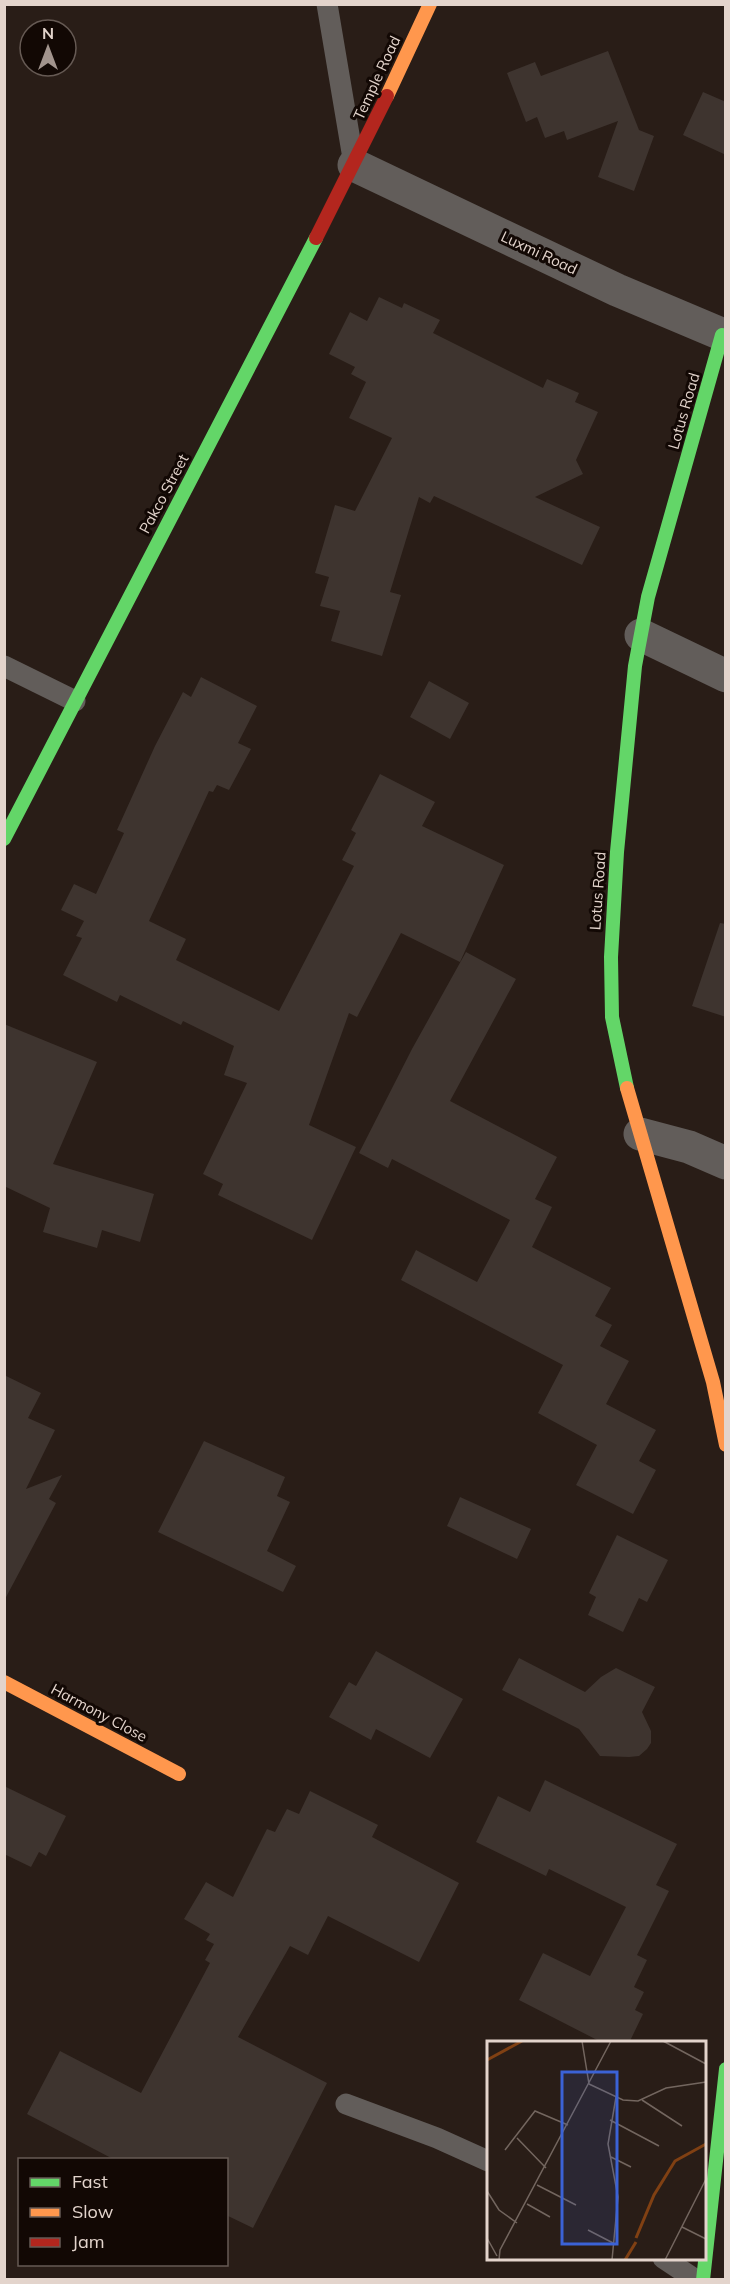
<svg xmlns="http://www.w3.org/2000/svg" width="730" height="2284" font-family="Mulish,sans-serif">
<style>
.building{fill:#3e342f}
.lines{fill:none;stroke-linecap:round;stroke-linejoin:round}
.lane{stroke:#625d5a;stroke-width:21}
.street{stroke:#625d5a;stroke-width:33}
.fast{stroke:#63d668;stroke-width:14}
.slow{stroke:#ff974d;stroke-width:14}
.jam{stroke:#b3261e;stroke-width:14}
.labels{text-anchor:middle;stroke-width:6;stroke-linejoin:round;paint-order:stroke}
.street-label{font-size:15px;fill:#e3d4cc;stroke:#120804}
.inset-river{fill:none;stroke:#804013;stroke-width:3}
.inset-road{fill:none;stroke:#73665f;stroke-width:1.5}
.view{fill:#3b62d6;fill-opacity:0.15;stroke:#3b62d6;stroke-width:3}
.inset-edge{fill:none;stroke:#e3d4cc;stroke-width:3}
</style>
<rect width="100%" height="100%" fill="#291d17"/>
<!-- building -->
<path class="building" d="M 608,51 L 639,130 L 654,136 L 634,191 L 598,177 L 618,121 L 567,140 L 564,131 L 545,138 L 537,117 L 526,122 L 507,73 L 535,62 L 541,76 Z
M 703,92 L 726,102 L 726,155 L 683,135 Z
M 379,297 L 402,308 L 404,303 L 440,320 L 433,333 L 543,388 L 547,379 L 579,393 L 575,402 L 598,412 L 576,460 L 583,474 L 535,497 L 600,527 L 582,565 L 434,496 L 430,503 L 419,497 L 390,592 L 401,595 L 382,656 L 331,641 L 340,611 L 320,606 L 329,577 L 315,573 L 335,505 L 355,511 L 392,438 L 349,418 L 366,382 L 351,374 L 355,367 L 329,354 L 350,312 L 367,321 Z
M 201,677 L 257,706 L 238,743 L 251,749 L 229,790 L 217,785 L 213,792 L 209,791 L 149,921 L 186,939 L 176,960 L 279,1011 L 354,866 L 342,860 L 356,833 L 351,830 L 380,774 L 435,802 L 422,826 L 504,865 L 460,962 L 401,933 L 357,1017 L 349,1013 L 309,1125 L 356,1147 L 312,1240 L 218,1195 L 223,1184 L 203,1174 L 247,1083 L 224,1075 L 234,1046 L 183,1021 L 181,1025 L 120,995 L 117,1002 L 63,975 L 82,938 L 76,936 L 84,921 L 61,910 L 74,884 L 96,894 L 124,833 L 117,830 L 155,746 L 183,692 L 191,697 Z
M 429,681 L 469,703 L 450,739 L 410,717 Z
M 720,923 L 726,924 L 726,1017 L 692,1006 Z
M 466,952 L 516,979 L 450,1101 L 557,1157 L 535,1199 L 552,1207 L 532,1247 L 611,1288 L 595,1316 L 612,1325 L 600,1346 L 629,1361 L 606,1404 L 656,1430 L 639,1461 L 656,1470 L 633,1514 L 576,1485 L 597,1445 L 538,1413 L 563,1365 L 401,1280 L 416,1250 L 477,1282 L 510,1220 L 392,1159 L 388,1168 L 359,1153 L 412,1049 Z
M 4,1024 L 97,1062 L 53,1164 L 154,1194 L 140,1242 L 102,1230 L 97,1248 L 43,1232 L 50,1208 L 4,1186 Z
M 4,1375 L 41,1393 L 28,1418 L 55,1430 L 26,1489 L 62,1475 L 49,1499 L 56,1503 L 4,1601 Z
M 204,1441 L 285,1477 L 277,1496 L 290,1502 L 267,1551 L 296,1566 L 283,1592 L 158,1532 Z
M 460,1497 L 531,1529 L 517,1559 L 447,1526 Z
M 617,1535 L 668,1560 L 647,1602 L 639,1598 L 623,1632 L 588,1615 L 596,1597 L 589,1593 Z
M 376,1651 L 463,1699 L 430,1758 L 376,1729 L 371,1740 L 329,1717 L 349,1682 L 356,1686 Z
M 519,1658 L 585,1692 L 601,1677 L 616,1668 L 655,1687 L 642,1712 L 651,1731 L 651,1743 L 647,1749 L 639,1756 L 629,1757 L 600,1756 L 579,1729 L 502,1690 Z
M 545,1780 L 677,1844 L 656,1885 L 669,1891 L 637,1955 L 647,1960 L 634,1987 L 644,1992 L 635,2010 L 643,2014 L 629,2043 L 603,2043 L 519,2000 L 543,1953 L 590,1976 L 626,1907 L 549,1869 L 546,1876 L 476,1842 L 498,1796 L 530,1812 Z
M 4,1786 L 66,1816 L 46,1856 L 39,1852 L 31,1867 L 4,1854 Z
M 310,1791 L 378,1825 L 372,1837 L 459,1883 L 419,1962 L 328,1916 L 308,1955 L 290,1946 L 238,2037 L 327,2083 L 253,2228 L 226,2215 L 226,2160 L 115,2160 L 27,2114 L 60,2051 L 141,2093 L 210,1963 L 205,1960 L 214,1944 L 206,1940 L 210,1934 L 184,1919 L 206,1882 L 233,1897 L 267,1829 L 275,1832 L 287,1809 L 299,1814 Z"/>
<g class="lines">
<!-- lane -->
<path class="lane" d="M 327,4 L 354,164
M 4,666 L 75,701
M 346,2104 L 437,2138 L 488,2161
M 663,2258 L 696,2280"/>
<!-- street -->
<path class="street" d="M 354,165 L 617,290 L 726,336
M 641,635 L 726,676
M 640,1134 L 689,1147 L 726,1163"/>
<!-- fast -->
<path class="fast" d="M 4,839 L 316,238
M 627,1088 L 612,1017 L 611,957 L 617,852 L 635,666 L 648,597 L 722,335
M 703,2280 L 726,2069"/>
<!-- slow -->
<path class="slow" d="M 387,96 L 430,4
M 627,1088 L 713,1382 L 726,1445
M 4,1682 L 179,1774"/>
<!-- jam -->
<path class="jam" d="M 316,238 L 387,96"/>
</g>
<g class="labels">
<!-- street labels -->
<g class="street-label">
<text transform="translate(377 78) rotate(-65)" y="5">Temple Road</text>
<text transform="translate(539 253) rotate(25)" y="5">Luxmi Road</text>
<text transform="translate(684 411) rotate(-74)" y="5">Lotus Road</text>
<text transform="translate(164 494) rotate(-62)" y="5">Pakco Street</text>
<text transform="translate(598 891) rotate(-86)" y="5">Lotus Road</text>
<text transform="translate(99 1713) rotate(28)" y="5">Harmony Close</text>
</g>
</g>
<!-- overview -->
<g transform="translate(487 2041)">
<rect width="219" height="219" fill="#291d17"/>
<path class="inset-river" d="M 0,19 L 35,0M 149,197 L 167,154 L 188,120 L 219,103M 138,219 L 149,201"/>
<path class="inset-road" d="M 95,0 L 102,43M 176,0 L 219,23M 102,43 L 136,59 L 151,60 L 179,47 L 219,41M 155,59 L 195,85M 123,79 L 172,105M 30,97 L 59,127M 18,109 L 48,70 L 81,84M 124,116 L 144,126M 50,144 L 89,164M 0,150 L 12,169 L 30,182M 40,163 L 63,176M 195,186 L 219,198M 101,189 L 128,203M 0,197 L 10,215M 12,219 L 13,209 L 124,0M 125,219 L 131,156 L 121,103 L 129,56M 178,219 L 219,138"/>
<path class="view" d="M 75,31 L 130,31 L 130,203 L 75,203 Z"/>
<rect width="219" height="219" class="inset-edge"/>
</g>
<!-- border -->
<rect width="730" height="2284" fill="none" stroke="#e3d4cc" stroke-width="12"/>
<!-- legend -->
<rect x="18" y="2158" width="210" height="108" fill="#120804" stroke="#665a54" stroke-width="1.5"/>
<rect x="30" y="2178" width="30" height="9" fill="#63d668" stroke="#665a54" stroke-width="1.5"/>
<text x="72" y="2188" font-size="18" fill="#e3d4cc">Fast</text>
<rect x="30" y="2208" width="30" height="9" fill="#ff974d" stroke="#665a54" stroke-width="1.5"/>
<text x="72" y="2218" font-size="18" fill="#e3d4cc">Slow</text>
<rect x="30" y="2238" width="30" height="9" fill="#b3261e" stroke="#665a54" stroke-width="1.5"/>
<text x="72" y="2248" font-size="18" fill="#e3d4cc">Jam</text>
<!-- north arrow -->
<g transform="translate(48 48)"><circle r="28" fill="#120804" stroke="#665a54" stroke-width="1.5"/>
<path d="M0-4.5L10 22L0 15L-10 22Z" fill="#a2948d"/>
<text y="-9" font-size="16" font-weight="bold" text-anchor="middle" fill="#e3d4cc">N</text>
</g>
</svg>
